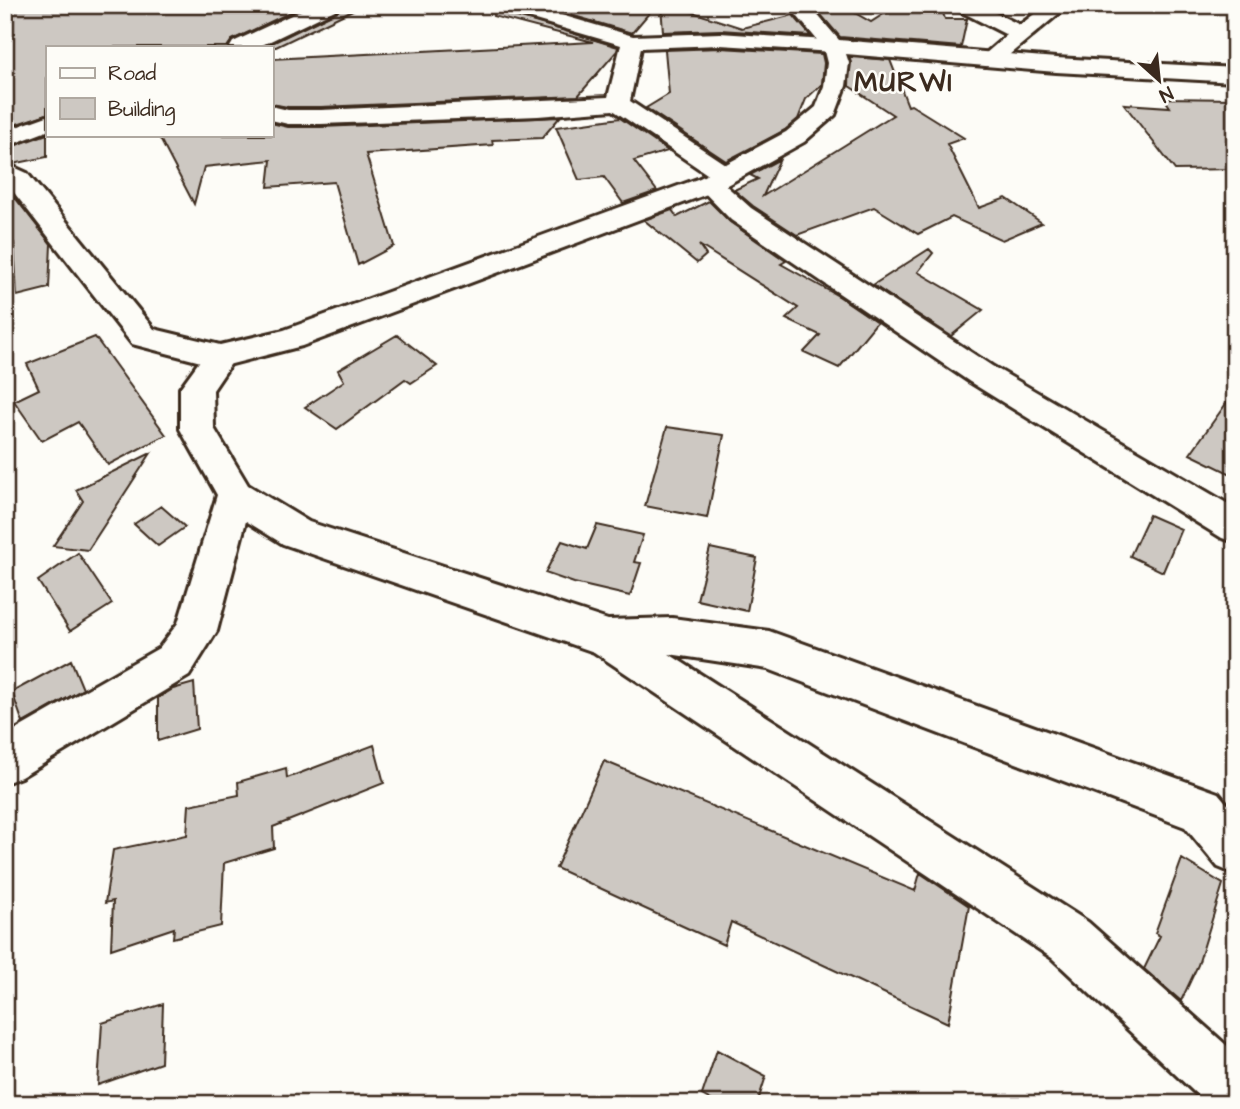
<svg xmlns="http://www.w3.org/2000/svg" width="1240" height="1109" font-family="'Architects Daughter',sans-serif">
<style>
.building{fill:#cdc8c2;stroke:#3b2a1e;stroke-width:2}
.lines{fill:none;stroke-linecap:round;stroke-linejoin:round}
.street-casing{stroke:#3b2a1e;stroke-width:6}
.secondary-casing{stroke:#3b2a1e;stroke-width:6}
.street{fill:#fdfcf7;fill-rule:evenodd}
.secondary{fill:#fdfcf7;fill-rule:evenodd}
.labels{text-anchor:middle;stroke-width:5;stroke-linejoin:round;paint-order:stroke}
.far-district-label{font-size:28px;font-weight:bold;letter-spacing:2px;fill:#3b2a1e;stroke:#fdfcf7}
</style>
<rect width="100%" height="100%" fill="#fdfcf7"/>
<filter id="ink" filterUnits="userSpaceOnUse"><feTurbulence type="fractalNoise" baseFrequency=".0143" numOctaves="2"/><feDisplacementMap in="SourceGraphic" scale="14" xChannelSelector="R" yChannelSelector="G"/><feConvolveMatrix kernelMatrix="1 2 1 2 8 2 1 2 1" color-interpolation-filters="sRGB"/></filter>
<g filter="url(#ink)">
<!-- building -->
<path class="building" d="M 5,5 L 306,5 L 232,40 L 227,47 L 47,47 L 47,114 L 5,128 Z
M 342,5 L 363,5 L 276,47 L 264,47 L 338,11 Z
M 537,5 L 656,5 L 632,33 Z
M 661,5 L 684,5 L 689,11 L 742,28 L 793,15 L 811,36 L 720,30 L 663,32 Z
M 824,5 L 841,5 L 871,22 L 896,6 L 941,7 L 945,19 L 967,19 L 961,47 L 840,37 L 815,8 Z
M 494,9 L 618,47 L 617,51 L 578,96 L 321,107 L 288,107 L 271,104 L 271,59 L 593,42 L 493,16 Z
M 720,48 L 822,54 L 824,63 L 822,84 L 806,99 L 798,119 L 785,130 L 726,161 L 646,108 L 669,94 L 665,50 Z
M 850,57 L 890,60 L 908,106 L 911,105 L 964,138 L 947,144 L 979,208 L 1006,198 L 1042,223 L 1002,240 L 952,217 L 918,234 L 874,207 L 797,235 L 753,206 L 734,190 L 758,179 L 750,175 L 780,159 L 763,196 L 893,115 L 849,86 Z
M 1164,98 L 1235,99 L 1235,169 L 1175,170 L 1124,104 L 1170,107 Z
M 560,117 L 542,138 L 492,140 L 493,145 L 366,154 L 394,246 L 358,265 L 334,182 L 268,187 L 271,160 L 204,167 L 194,204 L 158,135 L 271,135 L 271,123 L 288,127 L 321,127 Z
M 620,118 L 668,151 L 634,161 L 657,191 L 623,203 L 604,177 L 579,180 L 556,127 Z
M 47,134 L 47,157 L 13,164 L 5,161 L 5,149 Z
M 5,196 L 16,199 L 51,244 L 49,288 L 17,296 L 14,243 L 5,245 Z
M 709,201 L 730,222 L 786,261 L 781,264 L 840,297 L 877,322 L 839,368 L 804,352 L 820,335 L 786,319 L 798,308 L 699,245 L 706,255 L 697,263 L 644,220 L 672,210 L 677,217 Z
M 929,249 L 933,253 L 918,272 L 983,310 L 951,336 L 873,285 Z
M 397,335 L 437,366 L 411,383 L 405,379 L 337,429 L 305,407 L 344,381 L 338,370 Z
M 95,337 L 166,435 L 108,465 L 78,422 L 42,441 L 14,401 L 39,389 L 27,364 Z
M 1235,391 L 1235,476 L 1190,454 Z
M 667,427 L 724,435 L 707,518 L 645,506 Z
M 151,453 L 88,550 L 53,546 L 83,501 L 76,490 Z
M 161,506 L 185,527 L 158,546 L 134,524 Z
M 1149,515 L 1181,529 L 1163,572 L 1130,556 Z
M 597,525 L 643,535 L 634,562 L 641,563 L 630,596 L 574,583 L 545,573 L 562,541 L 587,549 Z
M 710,548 L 757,558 L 747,611 L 697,600 Z
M 78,553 L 112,604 L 70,631 L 38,581 Z
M 71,660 L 83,689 L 23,723 L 12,692 Z
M 194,683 L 197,729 L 158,741 L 158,698 L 173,689 Z
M 374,745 L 384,783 L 273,827 L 274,848 L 224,863 L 221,926 L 173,938 L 174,928 L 111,949 L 113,901 L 105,903 L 113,850 L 187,835 L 189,805 L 239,795 L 238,782 L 286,768 L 287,778 Z
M 604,761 L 915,891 L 920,873 L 969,906 L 948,1023 L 731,922 L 724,945 L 556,868 Z
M 1182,859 L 1223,884 L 1198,965 L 1181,1001 L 1144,969 L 1160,936 L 1155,933 Z
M 163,1004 L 161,1063 L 98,1085 L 102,1023 Z
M 717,1050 L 766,1076 L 757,1104 L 718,1104 L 702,1095 Z"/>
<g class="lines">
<!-- street casing -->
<g class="street-casing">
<path id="street" d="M 313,5 L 340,5 L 337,9 L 258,47 L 230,47 L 233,42 Z
M 494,5 L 527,5 L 633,36 L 720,33 L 841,41 L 844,46 L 841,51 L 833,52 L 720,45 L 641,48 L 630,101 L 734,170 L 738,175 L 734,180 L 722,182 L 751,208 L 992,366 L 1235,508 L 1235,542 L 1222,538 L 970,382 L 731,220 L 696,184 L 700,178 L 710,176 L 613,110 L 538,116 L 321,124 L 288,124 L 271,120 L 271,106 L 288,110 L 321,110 L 608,97 L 621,45 L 497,9 Z
M 953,5 L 979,5 L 1020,25 L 1046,5 L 1069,5 L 997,65 L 981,65 L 978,60 L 1007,35 L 956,9 Z
M 47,116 L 47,131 L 5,147 L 5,131 Z
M 220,345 L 231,348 L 236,356 L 213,390 L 214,428 L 248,485 L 309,522 L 608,620 L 672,618 L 769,631 L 1218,793 L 1235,813 L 1235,874 L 1218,867 L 1185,827 L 768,669 L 669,654 L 1088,922 L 1235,1053 L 1235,1104 L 1207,1104 L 1052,958 L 594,652 L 283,544 L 246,521 L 217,631 L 189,676 L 21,777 L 5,783 L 5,736 L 159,648 L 178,623 L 217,495 L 180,429 L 180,388 L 209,348 Z"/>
</g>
<!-- secondary casing -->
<g class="secondary-casing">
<path id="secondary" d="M 788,5 L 809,5 L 839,40 L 1056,58 L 1235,68 L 1235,82 L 1056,72 L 846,54 L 849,63 L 846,86 L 835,115 L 804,142 L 718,190 L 302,346 L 220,367 L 132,344 L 5,181 L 5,163 L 27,173 L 154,329 L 220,345 L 284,330 L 700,178 L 786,132 L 816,107 L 824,86 L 827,63 L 823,47 Z"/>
</g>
<!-- street -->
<use href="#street" class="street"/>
<!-- secondary -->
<use href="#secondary" class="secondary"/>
</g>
</g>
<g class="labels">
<!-- far-district labels -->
<g class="far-district-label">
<text x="904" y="91">MURWI</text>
</g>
</g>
<!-- margin -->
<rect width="1240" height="1109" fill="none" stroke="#fdfcf7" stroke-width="28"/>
<rect x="14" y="14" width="1212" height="1081" fill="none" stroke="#3b2a1e" stroke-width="2.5" filter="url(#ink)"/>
<!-- legend -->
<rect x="46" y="46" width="228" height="91" fill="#fdfcf7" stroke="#afa8a0" stroke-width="2"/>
<rect x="60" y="68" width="35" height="10" fill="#fdfcf7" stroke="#afa8a0" stroke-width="2"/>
<text x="108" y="80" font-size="21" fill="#3b2a1e">Road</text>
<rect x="60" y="98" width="35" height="21" fill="#cdc8c2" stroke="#afa8a0" stroke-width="2"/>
<text x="108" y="116" font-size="21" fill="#3b2a1e">Building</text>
<!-- north arrow -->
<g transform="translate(1159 80) rotate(153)" stroke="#fdfcf7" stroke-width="5" paint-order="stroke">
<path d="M0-5L12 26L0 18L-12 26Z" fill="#3b2a1e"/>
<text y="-10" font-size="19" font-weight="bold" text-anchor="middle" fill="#3b2a1e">N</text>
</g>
</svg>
